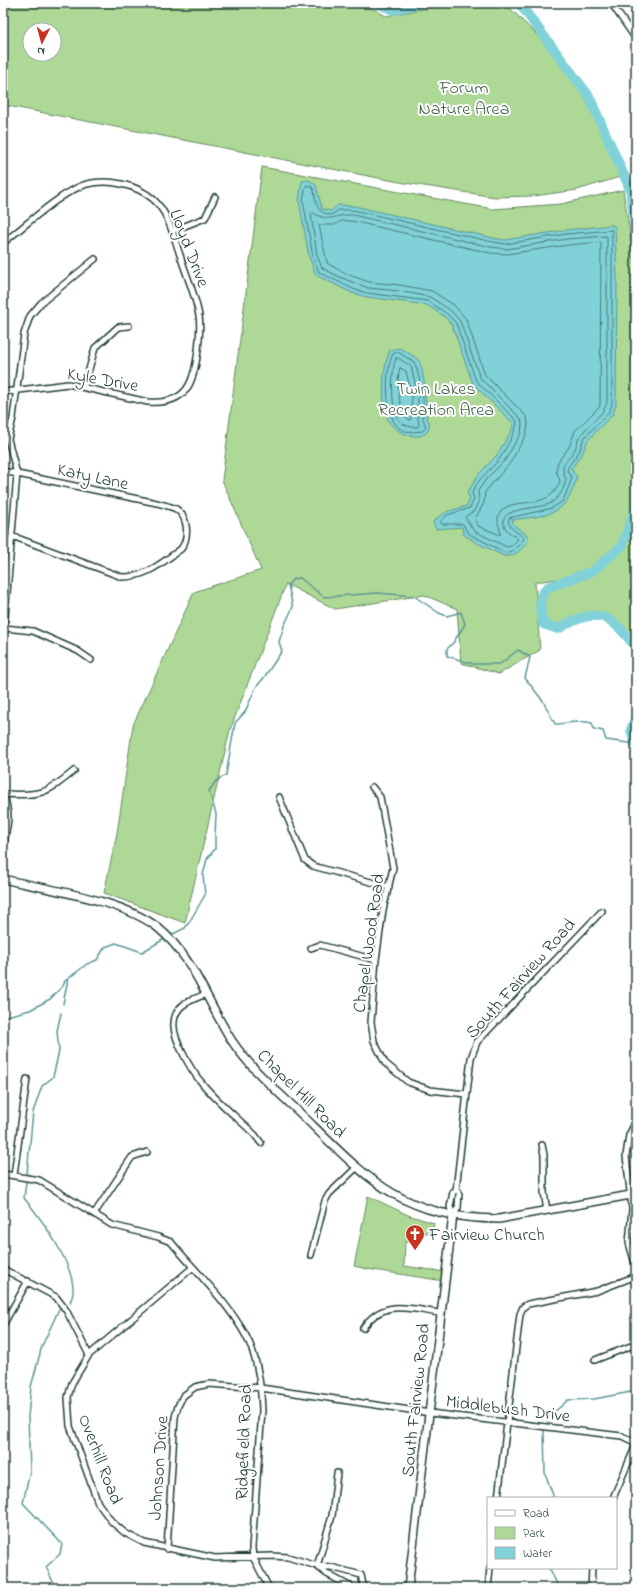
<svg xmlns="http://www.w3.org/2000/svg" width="639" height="1591" font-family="'Indie Flower',sans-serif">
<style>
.green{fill:#aed895;stroke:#668a64;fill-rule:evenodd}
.water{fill:#81d2d8;stroke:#5a9696}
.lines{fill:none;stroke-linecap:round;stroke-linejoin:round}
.shore{stroke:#467976;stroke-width:1}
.stream{stroke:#5a9696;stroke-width:1.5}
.river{stroke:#81d2d8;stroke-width:10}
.street-casing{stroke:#1f3d34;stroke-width:8}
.secondary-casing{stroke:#1f3d34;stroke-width:10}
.street{stroke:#fff;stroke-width:5}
.secondary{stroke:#fff;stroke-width:7}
.labels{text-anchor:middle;stroke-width:4;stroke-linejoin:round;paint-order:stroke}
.park-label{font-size:18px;fill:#43644c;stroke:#fff}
.street-label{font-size:18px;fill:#1f3d34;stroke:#fff}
.poi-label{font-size:18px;fill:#1f3d34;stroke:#fff;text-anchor:start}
</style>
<rect width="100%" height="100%" fill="#fff"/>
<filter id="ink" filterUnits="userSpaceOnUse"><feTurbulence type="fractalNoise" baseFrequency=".025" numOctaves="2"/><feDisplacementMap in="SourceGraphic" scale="8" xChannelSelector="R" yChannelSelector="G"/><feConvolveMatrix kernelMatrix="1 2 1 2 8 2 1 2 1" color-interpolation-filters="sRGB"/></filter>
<g filter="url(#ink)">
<!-- green -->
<path class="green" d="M 3,3 L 363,3 L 386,16 L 453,3 L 505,3 L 546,44 L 592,104 L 620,177 L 577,190 L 534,196 L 495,197 L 399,182 L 3,105 ZM 30,30 L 54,30 L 54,54 L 30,54 Z
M 262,167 L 493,209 L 561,204 L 623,190 L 636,271 L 636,648 C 611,613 596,606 558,629 L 543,624 C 530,566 575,592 600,563 L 573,577 L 535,582 L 540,650 L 499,674 L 461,663 L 457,609 L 424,595 L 335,609 L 286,584 L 230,730 L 185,923 L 104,893 L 117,833 L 133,725 L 194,592 L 261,570 L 222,480 Z
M 636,186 L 636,233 L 630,189 Z
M 368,1196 L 408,1215 L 434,1223 L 433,1231 L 430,1234 L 421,1232 L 418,1243 L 405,1242 L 404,1266 L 445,1272 L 444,1281 L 367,1269 L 354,1266 Z"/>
<!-- water -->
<path class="water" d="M 309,180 L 316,185 L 322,209 L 331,211 L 338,205 L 354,206 L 493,238 L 505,240 L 566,230 L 612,225 L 615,227 L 617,279 L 616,404 L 613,414 L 588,440 L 582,454 L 571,469 L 577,477 C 566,517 548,515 512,520 L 514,525 L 527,535 L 528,540 C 524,548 514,558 504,556 L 477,543 L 463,534 L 462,527 L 436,529 L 433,522 C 447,509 451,511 467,506 L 470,498 L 467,493 L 479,474 L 497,455 L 513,428 L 513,423 L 473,384 L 452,325 L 445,317 L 427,305 L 367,297 L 352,293 L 316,275 L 309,257 L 299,200 L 302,181 Z
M 399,348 C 402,349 416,357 418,360 C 425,368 426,407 427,419 L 429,421 C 433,446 395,436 388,420 C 381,401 382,368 390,350 Z"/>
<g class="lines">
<!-- shore -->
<path class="shore" d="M 308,185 L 313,188 C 317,202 314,212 331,215 L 339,210 L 353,210 L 493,242 L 506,244 L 566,234 L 612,230 L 612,404 L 609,412 L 584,438 L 579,452 L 568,467 L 567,471 L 572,478 L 563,501 L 552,508 L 509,518 C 506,530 520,531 524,539 L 514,550 L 506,553 L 471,535 L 467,532 L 463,524 L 442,524 L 440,522 L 447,515 L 470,508 L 474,499 L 472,493 C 478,478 491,470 500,458 C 504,452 518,428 517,421 L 476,381 L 456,323 L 447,314 L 428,301 L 367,293 L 353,289 L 319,272 L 313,257 L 303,200 L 306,186 Z
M 313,213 C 333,224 333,214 353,215 L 491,247 L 507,249 L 567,239 L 607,236 L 607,403 C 602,417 589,423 581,435 C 577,439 577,445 575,449 C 567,464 558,462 566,479 C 564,489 560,497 551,503 C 540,510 492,506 506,529 C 508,533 514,535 518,539 L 511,546 L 507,547 L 474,531 L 465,517 L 474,511 L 479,500 L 478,491 L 486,479 L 505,460 L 521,433 L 522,424 L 521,419 L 480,378 L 460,321 L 450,310 L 430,297 L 399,291 L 368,288 L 342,278 L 322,268 L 317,255 L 311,215 Z
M 342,221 L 352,221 L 490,253 L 507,254 L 568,245 L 601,242 L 600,406 L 575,431 L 569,447 L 558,462 L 556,471 L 560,481 C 549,515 508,493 499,515 C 495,522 502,529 500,535 L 478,526 L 475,519 L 484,503 L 485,492 L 510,463 L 526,435 L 528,425 L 527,417 L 485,375 L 466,319 L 454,305 L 432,291 L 400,285 L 369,282 L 344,273 L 327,263 L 319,225 L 334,225 Z
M 398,352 L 414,362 L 417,369 L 423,396 L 423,419 L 426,427 L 423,431 C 415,432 406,433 399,428 C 384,416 385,369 393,354 Z
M 396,358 L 398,358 L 411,366 L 412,370 L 418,397 L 418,419 L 419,425 L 418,427 C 410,428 401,425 397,417 C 391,405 391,370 396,358 Z
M 400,368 L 406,371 L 412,397 L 411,418 L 410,420 C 398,416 396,378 400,368 Z"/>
<!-- stream -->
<path class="stream" d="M 169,936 L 185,928 L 190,921 L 205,895 L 203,875 L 207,859 L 215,849 L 215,835 L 216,814 L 209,791 L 216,781 L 226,775 L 235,723 L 245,712 L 256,687 L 263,679 L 282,651 L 279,642 L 284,626 L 293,607 L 288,585 L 293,579 L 300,578 L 324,597 L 378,593 L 414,596 L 439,613 L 447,616 L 461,612 L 465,624 L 453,643 L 447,649 L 447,656 L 473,664 L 500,664 L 518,650 L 530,657 L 525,678 L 543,701 L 555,724 C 568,724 579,719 592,723 L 594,729 L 603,731 L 606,740 L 636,744
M 63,1004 L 68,979
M 3,1017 L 30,1010 L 50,999 L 63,986 L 65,981 L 87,964 L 97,960 L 105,947 L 116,943 L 142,952 L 166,938
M 27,1173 L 33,1112 L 42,1086 L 53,1077 L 59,1051 L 57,1031 L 61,1013
M 26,1182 L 24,1198 C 40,1217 85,1277 70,1302
M 547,1422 L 550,1416 L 568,1400 L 594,1399 L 636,1391
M 544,1431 L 545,1473 L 554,1498
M 549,1568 L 559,1588
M 56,1588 L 46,1567 L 60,1554 L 62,1544 L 23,1503 L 30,1471 L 28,1416 L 31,1387 L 42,1346 L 59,1309"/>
<!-- river -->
<path class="river" d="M 376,3 L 394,10 L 421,3
M 519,3 L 589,96 L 630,189 L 636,233
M 636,507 L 622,546 L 591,572 L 548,587 L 542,594 L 540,608 L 543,624 L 558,629 C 596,606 611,613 636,648
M 636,716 L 631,730 L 636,744"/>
<!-- street casing -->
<g class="street-casing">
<path id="street" d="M 611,3 L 636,39
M 172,231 L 205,218 L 215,197
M 3,243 C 24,227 63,190 87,184 C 108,179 136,184 153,199 C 169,213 174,238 181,258 C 187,277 196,297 199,316 C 201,327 199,339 198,350 C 194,383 187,405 148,402 L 68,384 L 3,392
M 84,387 L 95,348 L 118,327 L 129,326
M 3,471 L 157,503 C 163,505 170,506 176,509 C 189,517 189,538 181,549 C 161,563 147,577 122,577 L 12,536
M 4,628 L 33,631 L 78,651 L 91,660
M 3,640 L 17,474 L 8,439 L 13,418 L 24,334 L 30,316 L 41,303 L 95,259
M 372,787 L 380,797 L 393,868 L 383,910 L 376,960 L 371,1022 L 374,1041 L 385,1063 L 408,1082 L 430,1090 L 466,1094
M 4,794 C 41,796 46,794 74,771
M 279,797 L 305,860 L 313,866 L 389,887
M 3,847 C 8,823 11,817 3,792
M 311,948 L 320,945 L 376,960
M 206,994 C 197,998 185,1001 179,1009 C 176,1013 174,1017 174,1023 C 172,1038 192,1072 202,1083 C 217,1102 238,1118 255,1135 L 261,1143
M 636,1121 L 629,1135 L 626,1156 L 632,1209 L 629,1243 L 636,1267
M 542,1145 L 544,1155 L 544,1192 L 547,1211
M 3,1174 L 39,1180 L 112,1225 L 158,1237 L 171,1242 C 196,1272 227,1301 246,1336 C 258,1358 261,1385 262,1410 L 252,1548 L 253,1557 L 269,1588
M 14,1175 L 27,1079
M 456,1190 L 471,1058 L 477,1042 L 602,911
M 94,1214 L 132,1157 L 147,1152
M 453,1215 L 458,1208 L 459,1192 L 456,1190
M 453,1215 L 450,1207 L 453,1192 L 456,1190
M 311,1255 L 325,1201 L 329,1194 L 356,1168
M 192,1268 L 89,1355 L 72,1383 L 68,1397 L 70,1426 L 98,1503 L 112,1522 L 125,1533 L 144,1543 L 215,1558 L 271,1556 L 288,1557 L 317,1566 L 331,1567 L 361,1575 L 363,1584 L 360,1588
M 3,1269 L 56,1297 L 66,1310 L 89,1355
M 3,1325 L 28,1281
M 363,1328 C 383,1298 409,1309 440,1313
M 595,1360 L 636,1344
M 498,1498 L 520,1314 L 523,1307 L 528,1304 L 597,1291 L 636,1276
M 613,1498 L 636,1445
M 167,1549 L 175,1417 L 178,1406 L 183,1396 L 195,1387 L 209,1384 L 261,1388 L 430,1413 L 613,1435 L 622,1436 L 636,1443
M 317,1566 L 332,1516 L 337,1473
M 318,1567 L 327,1574 L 353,1588
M 488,1588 L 490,1568
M 591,1588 L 592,1568"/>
</g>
<!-- secondary casing -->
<g class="secondary-casing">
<path id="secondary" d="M 3,879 C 49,890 120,899 157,927 C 194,957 207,1002 232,1041 C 250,1068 276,1090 299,1112 C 366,1177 399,1218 499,1219 L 636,1194
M 408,1588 L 453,1215"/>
</g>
<!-- street -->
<use href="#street" class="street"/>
<!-- secondary -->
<use href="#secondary" class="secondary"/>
</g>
</g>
<!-- icons -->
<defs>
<g id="church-pin" transform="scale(1)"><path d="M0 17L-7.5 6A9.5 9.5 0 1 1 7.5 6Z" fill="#c8321e" stroke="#fff"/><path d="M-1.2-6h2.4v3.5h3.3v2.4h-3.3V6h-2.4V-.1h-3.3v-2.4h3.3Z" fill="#fff"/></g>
</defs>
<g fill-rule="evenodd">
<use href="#church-pin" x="415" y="1234"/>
</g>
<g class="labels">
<!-- park labels -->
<g class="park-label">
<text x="464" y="93">Forum<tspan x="464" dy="21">Nature Area</tspan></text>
<text x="436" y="394">Twin Lakes<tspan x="436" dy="21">Recreation Area</tspan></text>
</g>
<!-- street labels -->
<g class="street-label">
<text transform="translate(190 248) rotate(69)" y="6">Lloyd Drive</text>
<text transform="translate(103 379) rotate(10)" y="6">Kyle Drive</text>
<text transform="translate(93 476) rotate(12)" y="6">Katy Lane</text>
<text transform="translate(368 943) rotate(-82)" y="6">Chapel Wood Road</text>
<text transform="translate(520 978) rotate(-48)" y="6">South Fairview Road</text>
<text transform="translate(302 1093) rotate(45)" y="6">Chapel Hill Road</text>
<text transform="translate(415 1400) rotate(-84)" y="6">South Fairview Road</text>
<text transform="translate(508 1408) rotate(7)" y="6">Middlebush Drive</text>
<text transform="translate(243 1442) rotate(-88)" y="6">Ridgefield Road</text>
<text transform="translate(101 1459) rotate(69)" y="6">Overhill Road</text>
<text transform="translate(158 1468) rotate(-86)" y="6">Johnson Drive</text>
</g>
<!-- poi labels -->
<g class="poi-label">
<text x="429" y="1240">Fairview Church</text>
</g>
</g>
<!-- margin -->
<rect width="639" height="1591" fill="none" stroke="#fff" stroke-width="16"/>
<rect x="8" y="8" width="623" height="1575" fill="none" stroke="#1f3d34" stroke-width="1.5" filter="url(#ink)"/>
<!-- legend -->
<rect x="487" y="1497" width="130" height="72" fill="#ffffff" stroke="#a5b1ae"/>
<rect x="495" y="1510" width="20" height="6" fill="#ffffff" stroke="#a5b1ae"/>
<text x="523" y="1517" font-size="12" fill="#1f3d34">Road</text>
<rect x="495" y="1527" width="20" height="12" fill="#aed895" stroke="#a5b1ae"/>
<text x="523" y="1537" font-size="12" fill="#1f3d34">Park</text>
<rect x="495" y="1547" width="20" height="12" fill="#81d2d8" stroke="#a5b1ae"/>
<text x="523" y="1557" font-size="12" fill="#1f3d34">Water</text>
<!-- north arrow -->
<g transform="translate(42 42) rotate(186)"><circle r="19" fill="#ffffff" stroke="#a5b1ae"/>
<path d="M0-3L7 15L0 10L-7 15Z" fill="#c8321e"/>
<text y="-6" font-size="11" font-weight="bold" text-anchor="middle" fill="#1f3d34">N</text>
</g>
</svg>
